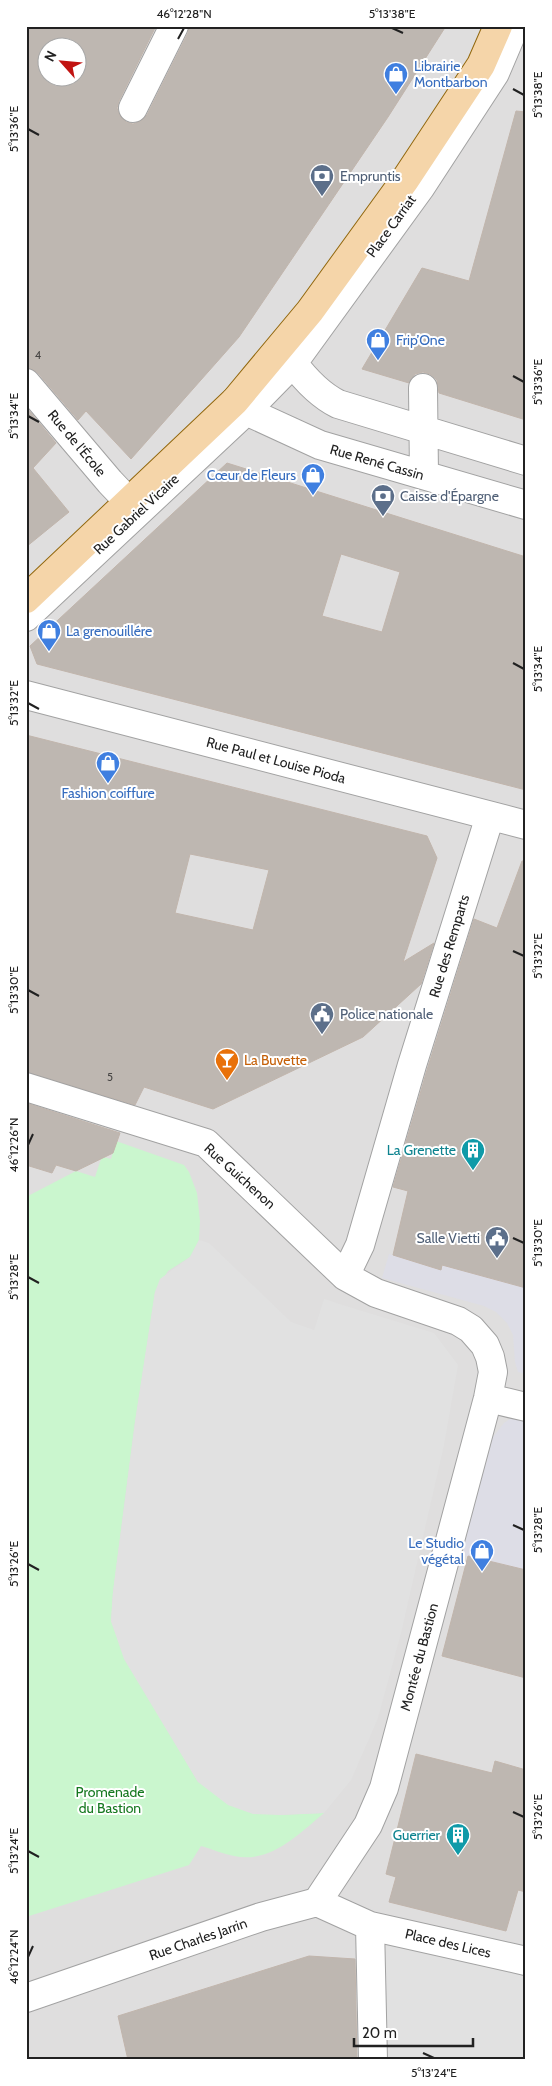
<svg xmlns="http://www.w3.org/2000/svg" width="552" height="2086" font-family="Cabin,sans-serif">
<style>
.residential{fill:#dfdede;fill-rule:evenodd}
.park{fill:#caf6ce}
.parking{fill:#e1e1e1}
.plaza{fill:#dddde6}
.building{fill:#beb7b1;stroke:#c1b5ac;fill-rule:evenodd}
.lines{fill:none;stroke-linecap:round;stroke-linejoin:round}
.minor-casing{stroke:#a2a2a2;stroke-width:30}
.major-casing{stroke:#91670d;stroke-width:30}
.minor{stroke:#fff;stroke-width:28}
.major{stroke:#f5d5a9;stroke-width:28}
.ticks{fill:none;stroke:#212121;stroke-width:2}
.labels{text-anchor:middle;stroke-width:4;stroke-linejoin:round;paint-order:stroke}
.number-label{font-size:11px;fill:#484645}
.shop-label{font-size:14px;fill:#366cbe;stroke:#fff;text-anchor:start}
.service-label{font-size:14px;fill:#4e5e75;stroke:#fff;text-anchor:start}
.street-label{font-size:14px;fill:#212121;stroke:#fff}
.food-label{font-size:14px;fill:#c56008;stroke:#fff;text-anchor:start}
.culture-label{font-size:14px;fill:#0d838f;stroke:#fff;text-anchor:end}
.park-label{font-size:14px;fill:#15781f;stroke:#fff}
.neatline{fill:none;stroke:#212121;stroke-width:2}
.ticks-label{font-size:12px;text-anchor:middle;fill:#212121}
</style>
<rect width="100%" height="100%" fill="#f0eee8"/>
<!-- residential -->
<path class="residential" d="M 26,26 L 526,26 L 526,2060 L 26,2060 ZM 48,48 L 78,48 L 78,78 L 48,78 Z"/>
<!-- park -->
<path class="park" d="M 116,1141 L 184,1165 L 189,1172 L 197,1193 L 200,1221 L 199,1240 L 190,1257 L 168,1271 L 155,1292 L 135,1422 L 113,1592 L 111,1621 L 125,1659 L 198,1782 L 279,1815 L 324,1813 C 299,1834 270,1864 234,1856 C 223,1854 212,1849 201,1846 L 189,1865 L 26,1917 L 26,1197 L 76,1171 L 95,1177 L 101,1159 L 103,1157 L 111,1159 Z"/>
<!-- parking -->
<path class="parking" d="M 199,1240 L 209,1243 L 291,1322 L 314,1330 L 324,1299 L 336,1303 L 434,1333 L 458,1365 L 444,1445 L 401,1633 L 378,1718 L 351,1780 L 324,1813 L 279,1815 L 253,1814 L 228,1805 L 198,1782 L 124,1659 L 111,1621 L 113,1592 L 135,1422 L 155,1292 L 160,1279 L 190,1257 Z
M 386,1942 L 526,1974 L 526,2060 L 382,2060 Z"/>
<!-- plaza -->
<path class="plaza" d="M 389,1254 L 440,1270 L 442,1265 L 526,1288 L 526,1374 L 518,1372 L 515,1362 L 513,1335 L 507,1323 L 496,1312 L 484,1306 L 382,1278 Z
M 526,1415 L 526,1571 L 461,1555 L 493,1437 L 504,1423 L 513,1417 Z"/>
<!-- building -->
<path class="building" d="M 26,26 L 156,26 L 119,101 L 117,108 L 120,116 L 126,122 L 133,124 L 141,121 L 147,115 L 188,33 L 189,26 L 446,26 L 388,117 L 239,337 L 131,459 L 86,411 L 78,420 L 38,373 L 32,369 L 26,368 ZM 48,48 L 78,48 L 78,78 L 48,78 Z
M 516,111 L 526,112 L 526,420 L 439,393 L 437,380 L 430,374 L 423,372 L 415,374 L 409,383 L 362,369 L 422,268 L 469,281 Z
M 26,407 L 56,443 L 33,468 L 69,512 L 26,547 Z
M 227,463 L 526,557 L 526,790 L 37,664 L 30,646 ZM 341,554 L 400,572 L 382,632 L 322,616 Z
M 26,735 L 427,836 L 437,858 L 403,962 L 434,943 L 421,984 L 363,1037 L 213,1109 L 144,1087 L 135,1105 L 26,1072 ZM 190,854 L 269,870 L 253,930 L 175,913 Z
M 522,861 L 526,861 L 526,1288 L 442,1265 L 441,1270 L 393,1255 L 408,1191 L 393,1187 L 427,1070 L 474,919 L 497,928 Z
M 26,1103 L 120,1133 L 113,1153 L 76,1171 L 56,1165 L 52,1173 L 26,1165 Z
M 468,1556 L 526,1570 L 526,1678 L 442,1656 Z
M 416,1754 L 492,1773 L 495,1761 L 526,1770 L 526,1892 L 518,1890 L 506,1931 L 389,1902 L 396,1877 L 386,1874 Z
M 309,1956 L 355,1959 L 357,2060 L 128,2060 L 118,2016 Z"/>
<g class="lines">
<!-- minor casing -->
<g class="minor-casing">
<path id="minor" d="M 133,108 L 174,26
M 293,363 C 305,379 320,395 338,404 L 526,461
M 26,383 L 110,482 L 129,502
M 423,388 L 424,475
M 235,401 L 246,411 L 320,445 L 526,505
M 26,617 L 246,411 L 293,363 L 420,188 L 495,73 L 515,26
M 26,695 L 526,825
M 26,1087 L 206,1143 L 345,1276 L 376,1293 L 458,1321 L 471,1329 L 485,1345 L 490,1357 L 493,1372 L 488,1398 L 384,1788 L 368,1825 L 317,1902
M 345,1276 L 360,1245 L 412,1065 L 490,816
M 488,1398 L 526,1407
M 370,1926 L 373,2060
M 26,1998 L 261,1917 L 317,1902 L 370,1926 L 526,1961"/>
</g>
<!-- major casing -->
<g class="major-casing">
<path id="major" d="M 26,599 L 235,401 L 310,311 L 405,180 L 481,65 L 498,26"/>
</g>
<!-- minor -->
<use href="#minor" class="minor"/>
<!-- major -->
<use href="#major" class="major"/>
</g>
<!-- ticks -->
<path class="ticks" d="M 392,28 L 403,33M 178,39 L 184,28M 513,89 L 524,95M 28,129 L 39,135M 513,376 L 524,382M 28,416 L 39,422M 513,663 L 524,669M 28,703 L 39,709M 513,951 L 524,956M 28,990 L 39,996M 28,1145 L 33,1134M 513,1238 L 524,1243M 28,1277 L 39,1283M 513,1525 L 524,1530M 28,1564 L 39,1570M 513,1812 L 524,1817M 28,1851 L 39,1857M 28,1957 L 33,1946M 423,2053 L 434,2058"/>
<!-- icons -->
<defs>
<g id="shop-pin" transform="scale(1.25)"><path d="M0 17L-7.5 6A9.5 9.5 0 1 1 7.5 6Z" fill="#3f7fe0" stroke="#fff"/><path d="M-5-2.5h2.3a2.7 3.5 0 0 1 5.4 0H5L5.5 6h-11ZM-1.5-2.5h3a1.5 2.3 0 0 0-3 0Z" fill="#fff"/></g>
<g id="bank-pin" transform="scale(1.25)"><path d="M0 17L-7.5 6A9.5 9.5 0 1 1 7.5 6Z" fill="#5c6f8a" stroke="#fff"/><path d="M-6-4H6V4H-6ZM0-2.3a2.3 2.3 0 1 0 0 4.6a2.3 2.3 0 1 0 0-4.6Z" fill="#fff"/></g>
<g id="civic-pin" transform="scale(1.25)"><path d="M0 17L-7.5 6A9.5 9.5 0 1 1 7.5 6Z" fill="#5c6f8a" stroke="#fff"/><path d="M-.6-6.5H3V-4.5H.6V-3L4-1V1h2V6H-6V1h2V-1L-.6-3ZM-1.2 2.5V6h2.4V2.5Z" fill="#fff"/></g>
<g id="bar-pin" transform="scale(1.25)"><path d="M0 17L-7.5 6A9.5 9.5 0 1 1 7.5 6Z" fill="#e8710a" stroke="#fff"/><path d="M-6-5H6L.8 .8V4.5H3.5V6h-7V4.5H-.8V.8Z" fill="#fff"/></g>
<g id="building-pin" transform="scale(1.25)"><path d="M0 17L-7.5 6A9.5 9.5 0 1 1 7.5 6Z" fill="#0f9aa8" stroke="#fff"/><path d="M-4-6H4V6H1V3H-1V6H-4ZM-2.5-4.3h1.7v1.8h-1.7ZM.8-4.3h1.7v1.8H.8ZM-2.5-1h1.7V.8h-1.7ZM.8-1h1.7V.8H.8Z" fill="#fff"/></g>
</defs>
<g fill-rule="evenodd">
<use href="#shop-pin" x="396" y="74"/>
<use href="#bank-pin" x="322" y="176"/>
<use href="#shop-pin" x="378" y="340"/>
<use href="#shop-pin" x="313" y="475"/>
<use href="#bank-pin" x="383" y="496"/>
<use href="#shop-pin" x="49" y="631"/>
<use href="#shop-pin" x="108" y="763"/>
<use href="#civic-pin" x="322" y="1014"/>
<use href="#bar-pin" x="227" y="1060"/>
<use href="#building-pin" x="473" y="1150"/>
<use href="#civic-pin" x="497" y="1238"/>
<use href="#shop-pin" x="482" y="1551"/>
<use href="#building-pin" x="458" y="1835"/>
</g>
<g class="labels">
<!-- number labels -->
<g class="number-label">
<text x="38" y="359">4</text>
<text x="110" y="1081">5</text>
</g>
<!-- shop labels -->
<g class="shop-label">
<text x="414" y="71">Librairie<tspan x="414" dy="16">Montbarbon</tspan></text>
<text x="396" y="345">Frip’One</text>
<text x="296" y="480" text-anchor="end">Cœur de Fleurs</text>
<text x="66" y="636">La grenouillére</text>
<text x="108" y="798" text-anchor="middle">Fashion coiffure</text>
<text x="464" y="1548" text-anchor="end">Le Studio<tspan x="464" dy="16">végétal</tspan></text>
</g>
<!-- service labels -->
<g class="service-label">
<text x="340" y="181">Empruntis</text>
<text x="400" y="501">Caisse d'Épargne</text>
<text x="340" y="1019">Police nationale</text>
<text x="480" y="1243" text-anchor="end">Salle Vietti</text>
</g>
<!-- street labels -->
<g class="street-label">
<text transform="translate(391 226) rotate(-54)" y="5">Place Carriat</text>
<text transform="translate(77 443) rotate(50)" y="5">Rue de l'École</text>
<text transform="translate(377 462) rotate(16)" y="5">Rue René Cassin</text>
<text transform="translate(136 514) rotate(-43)" y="5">Rue Gabriel Vicaire</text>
<text transform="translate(276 760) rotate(15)" y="5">Rue Paul et Louise Pioda</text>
<text transform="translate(449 946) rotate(-73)" y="5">Rue des Remparts</text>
<text transform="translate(240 1176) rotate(42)" y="5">Rue Guichenon</text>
<text transform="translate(419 1657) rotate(-75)" y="5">Montée du Bastion</text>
<text transform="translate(198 1939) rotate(-19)" y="5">Rue Charles Jarrin</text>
<text transform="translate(448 1943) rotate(13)" y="5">Place des Lices</text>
</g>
<!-- food labels -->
<g class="food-label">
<text x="244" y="1065">La Buvette</text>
</g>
<!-- culture labels -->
<g class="culture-label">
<text x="456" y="1155">La Grenette</text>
<text x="440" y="1840">Guerrier</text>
</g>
<!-- park labels -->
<g class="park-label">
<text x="110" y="1797">Promenade<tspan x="110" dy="16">du Bastion</tspan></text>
</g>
</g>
<!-- border -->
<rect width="552" height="2086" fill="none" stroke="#ffffff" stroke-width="55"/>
<!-- north arrow -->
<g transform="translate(62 62) rotate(297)"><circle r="24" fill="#ffffff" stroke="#a6a6a6"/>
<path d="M0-4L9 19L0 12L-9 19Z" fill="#c11311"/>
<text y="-8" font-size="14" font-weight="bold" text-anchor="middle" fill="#212121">N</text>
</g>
<!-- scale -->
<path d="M354 2038v8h119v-8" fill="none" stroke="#212121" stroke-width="2.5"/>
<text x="362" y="2038" font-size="15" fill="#212121" stroke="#ffffff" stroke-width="4" paint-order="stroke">20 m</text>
<rect x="28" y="28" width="496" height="2030" class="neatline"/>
<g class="ticks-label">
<text x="184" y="18">46°12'28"N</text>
<text x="392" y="18">5°13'38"E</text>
<text transform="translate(538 95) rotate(-90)" y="4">5°13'38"E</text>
<text transform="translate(14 129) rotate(-90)" y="4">5°13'36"E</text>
<text transform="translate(538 382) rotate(-90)" y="4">5°13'36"E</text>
<text transform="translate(14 416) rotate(-90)" y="4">5°13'34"E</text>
<text transform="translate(538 669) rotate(-90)" y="4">5°13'34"E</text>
<text transform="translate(14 703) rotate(-90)" y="4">5°13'32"E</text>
<text transform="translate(538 956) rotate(-90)" y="4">5°13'32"E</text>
<text transform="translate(14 990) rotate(-90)" y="4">5°13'30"E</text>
<text transform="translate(14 1145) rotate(-90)" y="4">46°12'26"N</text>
<text transform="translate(538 1243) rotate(-90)" y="4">5°13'30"E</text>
<text transform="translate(14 1277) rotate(-90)" y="4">5°13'28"E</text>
<text transform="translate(538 1530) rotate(-90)" y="4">5°13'28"E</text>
<text transform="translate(14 1564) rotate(-90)" y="4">5°13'26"E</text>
<text transform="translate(538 1817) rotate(-90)" y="4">5°13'26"E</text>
<text transform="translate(14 1851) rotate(-90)" y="4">5°13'24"E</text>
<text transform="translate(14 1957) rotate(-90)" y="4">46°12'24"N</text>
<text x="434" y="2077">5°13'24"E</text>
</g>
</svg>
